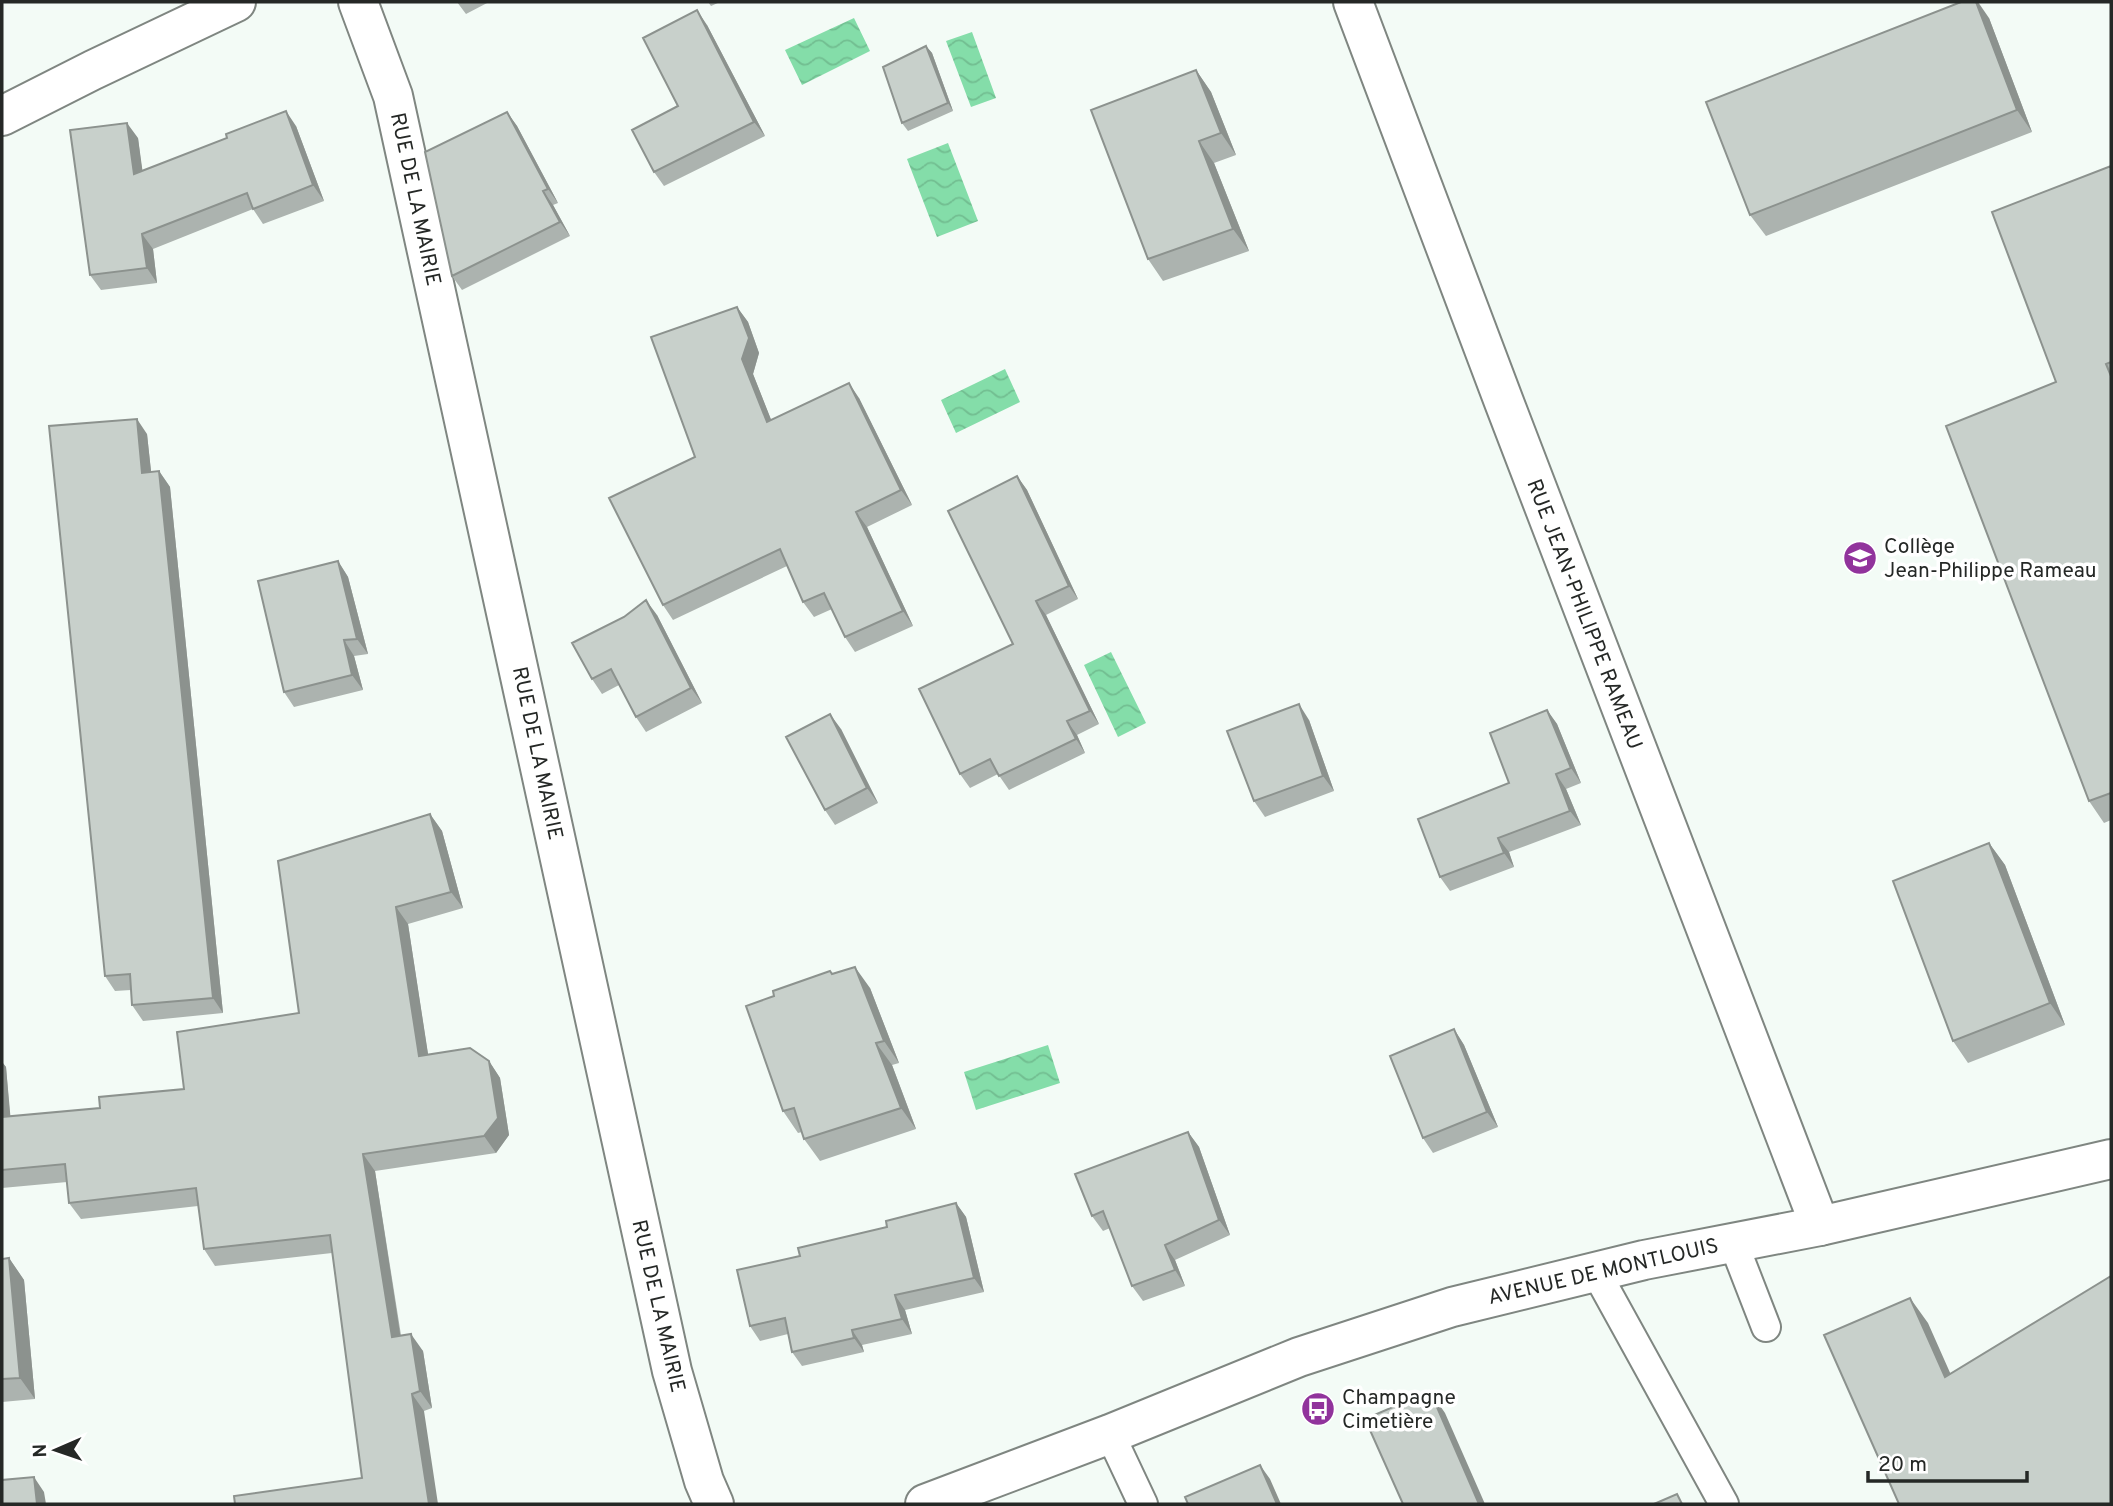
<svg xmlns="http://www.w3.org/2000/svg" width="2113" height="1506" font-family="Overpass,sans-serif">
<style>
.water{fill:url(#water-waves)}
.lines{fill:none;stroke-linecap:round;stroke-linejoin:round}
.lane-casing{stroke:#7f8681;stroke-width:32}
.street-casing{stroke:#7f8681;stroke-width:42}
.secondary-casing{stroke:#7f8681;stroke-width:42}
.lane{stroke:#fff;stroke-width:28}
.street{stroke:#fff;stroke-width:38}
.secondary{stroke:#fff;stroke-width:38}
.wall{fill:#acb3af}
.shaded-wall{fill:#8c928e}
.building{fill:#c8d0cb;stroke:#8c928e;stroke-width:2}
.labels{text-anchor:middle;stroke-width:7;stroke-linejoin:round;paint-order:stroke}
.street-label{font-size:21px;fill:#252826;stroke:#fff}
.poi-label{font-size:21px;fill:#252826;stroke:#fff;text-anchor:start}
</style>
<defs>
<pattern id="water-waves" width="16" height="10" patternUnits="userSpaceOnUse" patternTransform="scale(1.75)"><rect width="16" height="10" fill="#84dda9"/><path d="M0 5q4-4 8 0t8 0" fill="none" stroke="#72be91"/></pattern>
</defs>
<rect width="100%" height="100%" fill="#f3fbf6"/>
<!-- water -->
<path class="water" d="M 854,18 L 870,51 L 802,85 L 785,50 Z
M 972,32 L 996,98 L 971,107 L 946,41 Z
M 948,143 L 978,221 L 937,237 L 907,159 Z
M 1005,369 L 1020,402 L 956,433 L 941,400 Z
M 1111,652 L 1146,723 L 1118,737 L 1084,665 Z
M 1048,1045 L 1060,1083 L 976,1110 L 964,1072 Z"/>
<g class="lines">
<!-- lane casing -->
<g class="lane-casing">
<path id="lane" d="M 1733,1242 L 1766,1327
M 1596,1272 L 1724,1504
M 1110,1434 L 1143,1504"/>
</g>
<!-- street casing -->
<g class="street-casing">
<path id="street" d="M 358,2 L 393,96 L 672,1371 L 704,1481 L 714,1504
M 1353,2 L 1504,402 L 1820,1226
M 2,116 L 93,70 L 236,2"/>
</g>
<!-- secondary casing -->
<g class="secondary-casing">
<path id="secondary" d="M 925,1504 L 1110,1434 L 1299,1357 L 1452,1307 L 1644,1260 L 1820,1226 L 2111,1159"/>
</g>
<!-- lane -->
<use href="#lane" class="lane"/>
<!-- street -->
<use href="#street" class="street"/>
<!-- secondary -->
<use href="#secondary" class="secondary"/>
</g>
<!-- wall -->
<path class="wall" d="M 457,2 L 489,2 L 466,14 Z
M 708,2 L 720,2 L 711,6 Z
M 1989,18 L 2032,132 L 1766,236 L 1750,215 Z
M 707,25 L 765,136 L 664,186 L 654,172 Z
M 926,46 L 932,53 L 953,111 L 908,131 L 902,123 Z
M 1196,70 L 1211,92 L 1236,155 L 1214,163 L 1249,251 L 1163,281 L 1148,259 Z
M 507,112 L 517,126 L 558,203 L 553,205 L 570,236 L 462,290 L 452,276 Z
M 296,126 L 324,201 L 263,224 L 253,209 L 153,249 L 157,283 L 101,290 L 90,275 L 138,138 L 142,171 Z
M 2111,166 L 2111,820 L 2104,823 L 2089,801 L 2056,382 Z
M 737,307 L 748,322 L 759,353 L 753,374 L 771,420 L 859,398 L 912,505 L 867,527 L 913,626 L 855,652 L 845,637 L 832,609 L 814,617 L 803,602 L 787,566 L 673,620 L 663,605 Z
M 147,434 L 151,472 L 159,471 L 170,487 L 223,1013 L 143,1021 L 132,1005 L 131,990 L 115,991 L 105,976 Z
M 1017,476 L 1027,490 L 1078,599 L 1046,615 L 1099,724 L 1077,735 L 1085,753 L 1009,790 L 998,774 L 970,788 L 960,774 L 1013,644 Z
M 338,561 L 348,577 L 368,654 L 354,656 L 363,690 L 294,707 L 284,692 Z
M 657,615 L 702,703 L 646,732 L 636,717 L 619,685 L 602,694 L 592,679 Z
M 1547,710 L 1557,724 L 1581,783 L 1566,789 L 1581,825 L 1509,852 L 1514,867 L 1450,891 L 1440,877 L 1509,783 Z
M 1309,720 L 1334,791 L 1265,817 L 1254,801 Z
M 841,729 L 878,803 L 835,825 L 825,810 Z
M 430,814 L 442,831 L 463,908 L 408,924 L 428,1055 L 489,1061 L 500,1078 L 509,1135 L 496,1153 L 375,1171 L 401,1335 L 423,1351 L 432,1408 L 424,1411 L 362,1478 L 332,1253 L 215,1266 L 204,1249 L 198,1206 L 81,1219 L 69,1203 L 67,1182 L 2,1188 L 2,1062 L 6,1067 L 10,1117 L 100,1108 L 184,1089 L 299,1013 Z
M 1989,843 L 2005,865 L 2065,1025 L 1968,1063 L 1953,1041 Z
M 832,974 L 870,988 L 899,1063 L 892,1065 L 916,1129 L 820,1161 L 804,1139 L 802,1132 L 798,1133 L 783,1111 Z
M 1454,1029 L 1464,1045 L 1498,1127 L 1433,1153 L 1423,1138 Z
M 1188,1132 L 1199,1147 L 1230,1235 L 1175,1260 L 1185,1286 L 1143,1301 L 1132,1286 L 1110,1228 L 1103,1231 L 1092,1216 Z
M 956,1203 L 966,1217 L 984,1292 L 905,1310 L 912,1334 L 862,1345 L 864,1352 L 802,1366 L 792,1352 L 788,1334 L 760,1341 L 750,1326 L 800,1256 Z
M 9,1258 L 24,1280 L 35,1399 L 2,1402 L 2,1259 Z"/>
<!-- shaded-wall -->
<path class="shaded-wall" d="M 1976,2 L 1978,2 L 1989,18 L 2032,132 L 2017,110 Z
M 697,10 L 707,25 L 765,136 L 754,122 Z
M 926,46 L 932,53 L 953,111 L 948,103 Z
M 1196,70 L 1211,92 L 1236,155 L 1221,133 Z
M 286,111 L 296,126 L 324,201 L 313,185 Z
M 507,112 L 517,126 L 558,203 L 548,189 Z
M 127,123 L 138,138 L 145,189 L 134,174 Z
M 1199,141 L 1214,163 L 1249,251 L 1233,229 Z
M 543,191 L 553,205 L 570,236 L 560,222 Z
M 142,234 L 153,249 L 157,283 L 147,268 Z
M 737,307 L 748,322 L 759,353 L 753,374 L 778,437 L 767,422 L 742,359 Z
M 849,383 L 859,398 L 912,505 L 901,490 Z
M 137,419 L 147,434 L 153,489 L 142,473 Z
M 159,471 L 170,487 L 223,1013 L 213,998 Z
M 1017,476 L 1027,490 L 1078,599 L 1069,586 Z
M 856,512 L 867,527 L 913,626 L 903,611 Z
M 338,561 L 348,577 L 368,654 L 357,639 Z
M 646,600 L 657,615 L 702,703 L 691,688 Z
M 1036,601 L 1046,615 L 1099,724 L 1090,711 Z
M 344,640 L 354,656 L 363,690 L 352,675 Z
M 1299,704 L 1309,720 L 1334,791 L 1323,776 Z
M 1547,710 L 1557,724 L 1581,783 L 1571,768 Z
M 830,714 L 841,729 L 878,803 L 867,788 Z
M 1067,721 L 1077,735 L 1085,753 L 1076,739 Z
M 1556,774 L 1566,789 L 1581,825 L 1570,811 Z
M 430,814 L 442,831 L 463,908 L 451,892 Z
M 1498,838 L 1509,852 L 1514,867 L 1504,853 Z
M 1989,843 L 2005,865 L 2065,1025 L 2050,1003 Z
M 396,907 L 408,924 L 431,1073 L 419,1056 Z
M 855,967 L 870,988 L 899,1063 L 884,1041 Z
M 1454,1029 L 1464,1045 L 1498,1127 L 1487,1112 Z
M 876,1043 L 892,1065 L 916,1129 L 901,1108 Z
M 489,1061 L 500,1078 L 509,1135 L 496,1153 L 484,1136 Z
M 2,1062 L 6,1067 L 12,1134 L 2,1120 Z
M 1188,1132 L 1199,1147 L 1230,1235 L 1219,1220 Z
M 363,1154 L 375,1171 L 403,1353 L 392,1337 Z
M 956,1203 L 966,1217 L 984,1292 L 974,1278 Z
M 1165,1245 L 1175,1260 L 1185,1286 L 1175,1270 Z
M 9,1258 L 24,1280 L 35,1399 L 20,1378 Z
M 895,1295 L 905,1310 L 912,1334 L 902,1319 Z
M 1910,1298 L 1928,1323 L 1963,1402 L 1945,1377 Z
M 852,1330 L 862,1345 L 864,1352 L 854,1338 Z
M 411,1334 L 423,1351 L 432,1408 L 420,1391 Z
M 1430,1391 L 1445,1413 L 1485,1504 L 1479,1504 Z
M 412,1394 L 424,1411 L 438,1504 L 429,1504 Z
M 1260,1465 L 1270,1479 L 1281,1504 L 1277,1504 Z
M 34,1477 L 44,1492 L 46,1504 L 37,1504 Z"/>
<!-- building -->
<path class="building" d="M 1961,2 L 1976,2 L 2017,110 L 1750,215 L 1706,102 Z
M 697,10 L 754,122 L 654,172 L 632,130 L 678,106 L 643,38 Z
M 926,46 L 948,103 L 902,123 L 883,67 Z
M 1196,70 L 1221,133 L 1199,141 L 1233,229 L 1148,259 L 1091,110 Z
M 286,111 L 313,185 L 253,209 L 247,193 L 142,234 L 147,268 L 90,275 L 70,130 L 127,123 L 134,174 L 227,138 L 226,134 Z
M 507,112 L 548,189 L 543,191 L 560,222 L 452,276 L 425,152 Z
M 2111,166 L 2111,362 L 2106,364 L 2111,376 L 2111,793 L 2089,801 L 1946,426 L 2056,382 L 1992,212 Z
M 737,307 L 749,338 L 742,359 L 767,422 L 849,383 L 901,490 L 856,512 L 903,611 L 845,637 L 824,593 L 803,602 L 780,549 L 663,605 L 609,498 L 695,457 L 651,337 Z
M 137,419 L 142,473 L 159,471 L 213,998 L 132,1005 L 130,974 L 105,976 L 49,426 Z
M 1017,476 L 1069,586 L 1036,601 L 1090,711 L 1067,721 L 1076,739 L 999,776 L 990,759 L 960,774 L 919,689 L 1013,644 L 948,511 Z
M 338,561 L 357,639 L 344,640 L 352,675 L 284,692 L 258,581 Z
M 646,600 L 691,688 L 636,717 L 611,669 L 592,679 L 572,643 L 624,617 Z
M 1299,704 L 1323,776 L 1254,801 L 1227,731 Z
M 1547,710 L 1571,768 L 1556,774 L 1570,811 L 1498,838 L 1504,853 L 1440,877 L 1418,819 L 1509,783 L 1490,733 Z
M 830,714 L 867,788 L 825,810 L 786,737 Z
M 430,814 L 451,892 L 396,907 L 419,1056 L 470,1048 L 489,1061 L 498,1118 L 484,1136 L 363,1154 L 392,1337 L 411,1334 L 420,1391 L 412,1394 L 429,1504 L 235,1504 L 234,1496 L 362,1478 L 330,1235 L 204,1249 L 196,1188 L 69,1203 L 65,1164 L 2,1170 L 2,1117 L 100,1108 L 99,1097 L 184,1089 L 177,1032 L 299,1013 L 278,861 Z
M 1989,843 L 2050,1003 L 1953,1041 L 1893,881 Z
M 855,967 L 884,1041 L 876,1043 L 901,1108 L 804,1139 L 794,1108 L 783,1111 L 746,1006 L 774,996 L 773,991 L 830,971 L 832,974 Z
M 1454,1029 L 1487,1112 L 1423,1138 L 1390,1056 Z
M 1188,1132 L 1219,1220 L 1165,1245 L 1175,1270 L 1132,1286 L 1103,1211 L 1092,1216 L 1075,1174 Z
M 956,1203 L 974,1278 L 895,1295 L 902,1319 L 852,1330 L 854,1338 L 792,1352 L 785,1318 L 750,1326 L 737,1270 L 800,1256 L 798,1248 L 887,1227 L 886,1221 Z
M 9,1258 L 20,1378 L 2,1379 L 2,1259 Z
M 2111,1276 L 2111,1504 L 1899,1504 L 1824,1335 L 1910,1298 L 1945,1377 Z
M 1430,1391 L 1479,1504 L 1403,1504 L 1365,1419 Z
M 1260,1465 L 1277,1504 L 1188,1504 L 1185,1497 Z
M 34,1477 L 37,1504 L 2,1504 L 2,1480 Z
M 1677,1494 L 1682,1504 L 1654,1504 Z"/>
<!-- icons -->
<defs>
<g id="school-disc" transform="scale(1.75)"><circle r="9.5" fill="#91339c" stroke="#fff"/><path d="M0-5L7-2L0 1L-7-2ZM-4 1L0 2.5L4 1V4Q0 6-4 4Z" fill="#fff"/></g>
<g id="bus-disc" transform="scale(1.75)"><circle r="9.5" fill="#91339c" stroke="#fff"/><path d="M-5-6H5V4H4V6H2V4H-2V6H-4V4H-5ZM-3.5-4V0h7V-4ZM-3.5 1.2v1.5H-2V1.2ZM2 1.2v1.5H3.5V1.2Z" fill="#fff"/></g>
</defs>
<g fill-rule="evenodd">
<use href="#school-disc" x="1860" y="558"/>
<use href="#bus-disc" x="1318" y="1409"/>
</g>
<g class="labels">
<!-- street labels -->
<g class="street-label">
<text transform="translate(416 199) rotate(78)" y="7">RUE DE LA MAIRIE</text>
<text transform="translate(1585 614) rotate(69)" y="7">RUE JEAN-PHILIPPE RAMEAU</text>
<text transform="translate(538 753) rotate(78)" y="7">RUE DE LA MAIRIE</text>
<text transform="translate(1603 1271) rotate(-13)" y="7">AVENUE DE MONTLOUIS</text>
<text transform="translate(659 1306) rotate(77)" y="7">RUE DE LA MAIRIE</text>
</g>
<!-- poi labels -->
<g class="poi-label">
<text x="1884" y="553">Collège<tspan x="1884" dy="24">Jean-Philippe Rameau</tspan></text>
<text x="1342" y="1404">Champagne<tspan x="1342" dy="24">Cimetière</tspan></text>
</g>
</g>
<!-- border -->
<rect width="2113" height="1506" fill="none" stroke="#252826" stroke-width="7"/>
<!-- north arrow -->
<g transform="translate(56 1450) rotate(268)" stroke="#ffffff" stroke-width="5" paint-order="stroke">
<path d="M0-5L12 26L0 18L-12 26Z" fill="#252826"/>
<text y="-10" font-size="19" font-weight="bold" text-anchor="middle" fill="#252826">N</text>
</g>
<!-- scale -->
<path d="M1868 1471v10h159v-10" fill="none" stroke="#252826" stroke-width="3.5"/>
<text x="1878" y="1471" font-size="21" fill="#252826" stroke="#ffffff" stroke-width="5" paint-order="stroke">20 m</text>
</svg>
